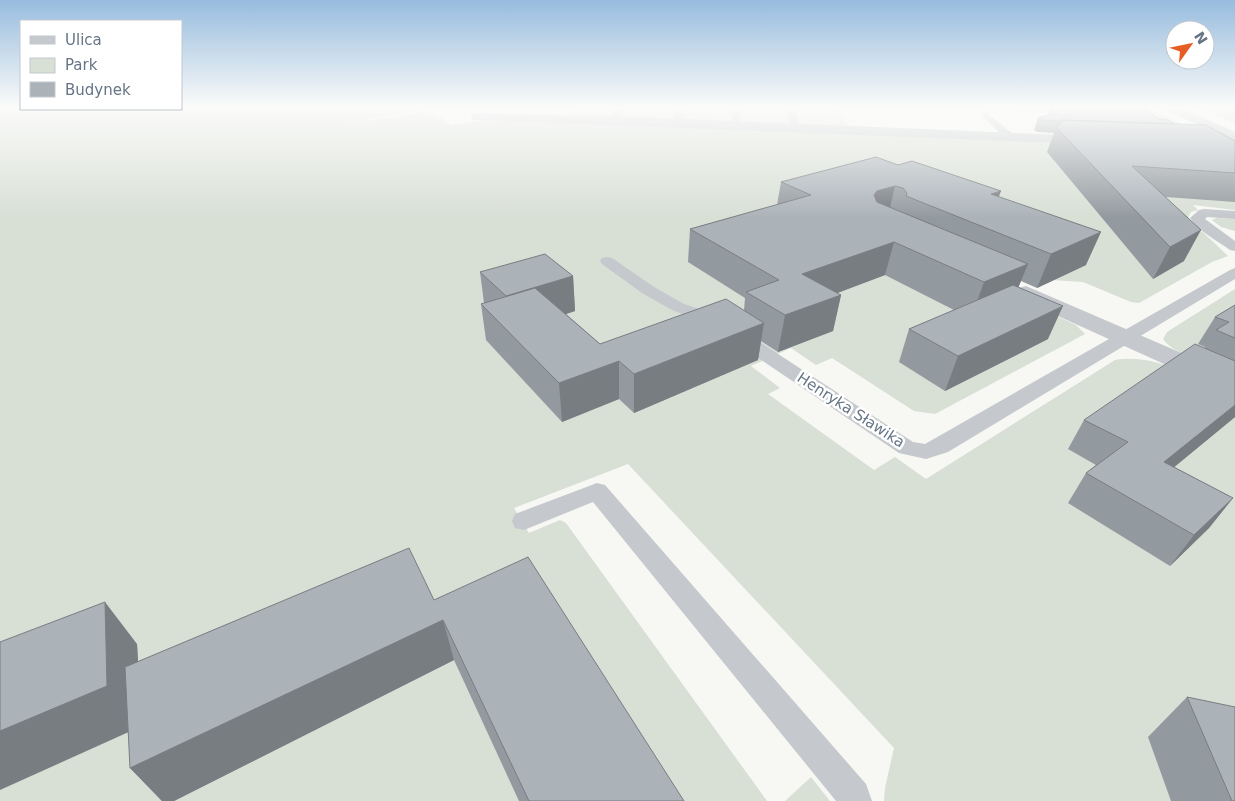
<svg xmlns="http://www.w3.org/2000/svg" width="1235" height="801" font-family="'DejaVu Sans',sans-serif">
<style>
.built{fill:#e5e6e5}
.green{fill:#d8dfd5}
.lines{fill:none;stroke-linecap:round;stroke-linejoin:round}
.stream{fill:#bfc8ce;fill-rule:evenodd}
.service{fill:#c5c8cc;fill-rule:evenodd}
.minor{fill:#c5c8cc;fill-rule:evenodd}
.tertiary{fill:#c5c8cc;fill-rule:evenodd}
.wall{fill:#939a9f}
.shaded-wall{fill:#787d82}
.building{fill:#abb3b9;stroke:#787d82}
.labels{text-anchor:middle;stroke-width:5;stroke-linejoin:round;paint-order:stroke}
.street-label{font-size:15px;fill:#657586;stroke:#fff}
</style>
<rect width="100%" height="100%" fill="#f7f7f4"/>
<!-- built -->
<path class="built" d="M 577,106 L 836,106 L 849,127 L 569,116 Z"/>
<!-- green -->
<path class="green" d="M 0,106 L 21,106 L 21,109 L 181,109 L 181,106 L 446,106 L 342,124 L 424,112 L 443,119 L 451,125 L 480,121 L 533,122 L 1117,144 L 1235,202 L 1235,210 L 1193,205 L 1198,210 L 1191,212 L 1188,218 L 1228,256 L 1212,262 L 1139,303 L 1131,302 L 1083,282 L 1036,279 L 847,220 L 1076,325 L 1085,334 L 935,414 L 914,411 L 832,358 L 816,365 L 791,348 L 751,366 L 780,388 L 768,394 L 874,470 L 895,457 L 926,479 L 1115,360 C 1156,353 1198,379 1235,395 L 1235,801 L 884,801 L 885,788 L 894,748 L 628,464 L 514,508 L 529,533 L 560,520 L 566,523 L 767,801 L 0,801 Z
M 908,106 L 1142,106 L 1197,131 L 1050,113 Z
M 1193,106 L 1235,106 L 1235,123 Z
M 1217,218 L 1235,219 L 1235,231 L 1221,227 L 1212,220 Z
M 1235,289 L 1235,321 L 1211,350 L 1235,368 C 1213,362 1177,358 1163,339 L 1167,332 Z
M 811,777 L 830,801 L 785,801 Z"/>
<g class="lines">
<!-- stream -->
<path class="stream" d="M 21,107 L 21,109 L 62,109 L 59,111 L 20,111 L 17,109 Z"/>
<!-- service -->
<path class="service" d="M 617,106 L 625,106 L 617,122 L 611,122 L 609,120 Z
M 678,106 L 686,106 L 682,123 L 677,126 L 672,123 Z
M 733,106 L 741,106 L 740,127 L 734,127 L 732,125 Z
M 786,106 L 794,106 L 801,128 L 799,130 L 796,131 L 791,128 Z
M 986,112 L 1014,135 L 1014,139 L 1006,139 L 983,117 L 983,113 Z
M 1204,209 L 1235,211 L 1235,219 L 1207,217 L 1205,219 L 1235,241 L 1235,251 L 1230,250 C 1216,240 1200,232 1190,218 L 1199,210 Z
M 607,257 L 612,258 L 654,287 L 684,304 L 720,316 L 913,442 L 925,444 L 1230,270 L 1235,268 L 1235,279 L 948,452 L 926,459 L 899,453 L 708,324 L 672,310 L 642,293 L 602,264 L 600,261 L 602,258 Z
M 597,483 L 605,485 L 866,784 L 872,801 L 836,801 L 593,502 L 524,530 L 515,528 L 512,521 L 515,514 Z"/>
<!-- minor -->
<path class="minor" d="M 477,113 L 614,116 L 1089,136 L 1096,140 L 1089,144 L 472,120 L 471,117 L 472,114 Z
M 1026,286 L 1235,376 L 1235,394 L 1226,392 L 1018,298 L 1015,293 L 1018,288 Z"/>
<!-- tertiary -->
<path class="tertiary" d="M 1160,106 L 1176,106 L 1235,132 L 1235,141 L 1162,109 Z"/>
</g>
<!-- wall -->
<path class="wall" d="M 1051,106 L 1159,119 L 1175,124 L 1235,141 L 1235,202 L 1166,197 L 1184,261 L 1153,279 L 1047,152 L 1054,133 L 1037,132 L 1034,130 L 1038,118 L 1048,116 Z
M 898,165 L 999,197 L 1086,265 L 1037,288 L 1021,281 L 1018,287 L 1048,339 L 945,391 L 899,362 L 909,329 L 954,310 L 885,275 L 837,293 L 841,295 L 833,331 L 778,352 L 761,341 L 758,360 L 634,413 L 619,399 L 562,422 L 486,340 L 481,304 L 484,303 L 480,272 L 573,276 L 575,311 L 566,314 L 600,344 L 744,310 L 745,298 L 688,262 L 690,229 L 777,205 L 781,182 Z
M 1235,305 L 1235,417 L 1174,467 L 1233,498 L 1209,528 L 1170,566 L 1068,503 L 1086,473 L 1096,465 L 1068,449 L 1084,420 L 1205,348 L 1205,347 L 1198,344 L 1215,317 Z
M 434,600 L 684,801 L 519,801 L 454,660 L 174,801 L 162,801 L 130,768 L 137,644 L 138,662 Z
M 1187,697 L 1235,801 L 1171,801 L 1148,737 Z"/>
<!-- shaded-wall -->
<path class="shaded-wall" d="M 895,186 L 888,216 L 870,221 L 874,195 L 877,191 Z
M 1001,191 L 990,221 L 991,194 Z
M 1201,230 L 1184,261 L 1153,279 L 1170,247 Z
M 1101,232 L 1086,265 L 1037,288 L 1051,254 Z
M 894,242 L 885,275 L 795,309 L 802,274 Z
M 1028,264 L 1014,298 L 971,318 L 984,282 Z
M 573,276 L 575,311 L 510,332 L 506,296 Z
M 841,295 L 833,331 L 778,352 L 785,315 Z
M 1063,306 L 1048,339 L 945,391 L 958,356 Z
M 764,323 L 758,360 L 634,413 L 634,374 Z
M 619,361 L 619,399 L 562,422 L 559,383 Z
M 1235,405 L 1235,417 L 1144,492 L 1164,462 Z
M 1233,498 L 1209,528 L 1170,566 L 1194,535 Z
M 105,602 L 137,644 L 142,726 L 0,790 L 0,731 Z
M 443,620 L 454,660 L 174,801 L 162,801 L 130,768 Z"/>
<!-- building -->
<path class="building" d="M 1051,106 L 1142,109 L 1159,119 L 1166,119 L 1175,124 L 1061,120 L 1061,121 L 1041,120 L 1038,118 L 1052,114 Z
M 1061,120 L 1206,125 L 1235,141 L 1235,173 L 1132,166 L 1201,230 L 1170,247 L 1056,127 L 1063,121 Z
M 876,157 L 898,165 L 912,161 L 1001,191 L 991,194 L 1101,232 L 1051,254 L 906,196 L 907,193 L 903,188 L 895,186 L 877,191 L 874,195 L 877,202 L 1028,264 L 984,282 L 894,242 L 802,274 L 841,295 L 785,315 L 746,292 L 779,280 L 690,229 L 811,195 L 781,182 Z
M 545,254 L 573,276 L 506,296 L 480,272 Z
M 1013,285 L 1063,306 L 958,356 L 909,329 Z
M 535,288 L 600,344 L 726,299 L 764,323 L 634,374 L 619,361 L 559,383 L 481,304 Z
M 1235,305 L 1235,338 L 1216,330 L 1229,322 L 1215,317 Z
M 1195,344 L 1235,361 L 1235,405 L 1164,462 L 1233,498 L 1194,535 L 1086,473 L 1128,442 L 1084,420 Z
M 409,548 L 434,600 L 528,557 L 684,801 L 529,801 L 443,620 L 130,768 L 125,667 Z
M 105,602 L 107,686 L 0,731 L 0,642 Z
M 1187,697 L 1235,707 L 1235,801 L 1232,801 Z"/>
<!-- sky -->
<linearGradient id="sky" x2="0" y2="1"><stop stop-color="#97bcde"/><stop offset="0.49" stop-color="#fbfbfa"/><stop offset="1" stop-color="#fbfbfa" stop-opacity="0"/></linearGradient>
<rect width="1235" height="218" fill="url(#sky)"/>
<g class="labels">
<!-- street labels -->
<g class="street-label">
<text transform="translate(851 410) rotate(33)" y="5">Henryka Sławika</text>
</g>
</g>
<!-- legend -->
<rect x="20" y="20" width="162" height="90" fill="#ffffff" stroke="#c1c8cf"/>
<rect x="30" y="36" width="25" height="8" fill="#c5c8cc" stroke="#c1c8cf"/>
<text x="65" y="45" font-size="15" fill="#657586">Ulica</text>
<rect x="30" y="58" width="25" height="15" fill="#d8dfd5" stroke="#c1c8cf"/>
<text x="65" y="70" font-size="15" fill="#657586">Park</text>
<rect x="30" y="82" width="25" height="15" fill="#abb3b9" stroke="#c1c8cf"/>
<text x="65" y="95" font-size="15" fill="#657586">Budynek</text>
<!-- north arrow -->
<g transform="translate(1190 45) rotate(57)"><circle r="24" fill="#ffffff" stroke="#c1c8cf"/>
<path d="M0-4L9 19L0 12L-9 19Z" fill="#e75e25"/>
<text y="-8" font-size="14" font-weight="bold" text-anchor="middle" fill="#657586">N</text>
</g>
</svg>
